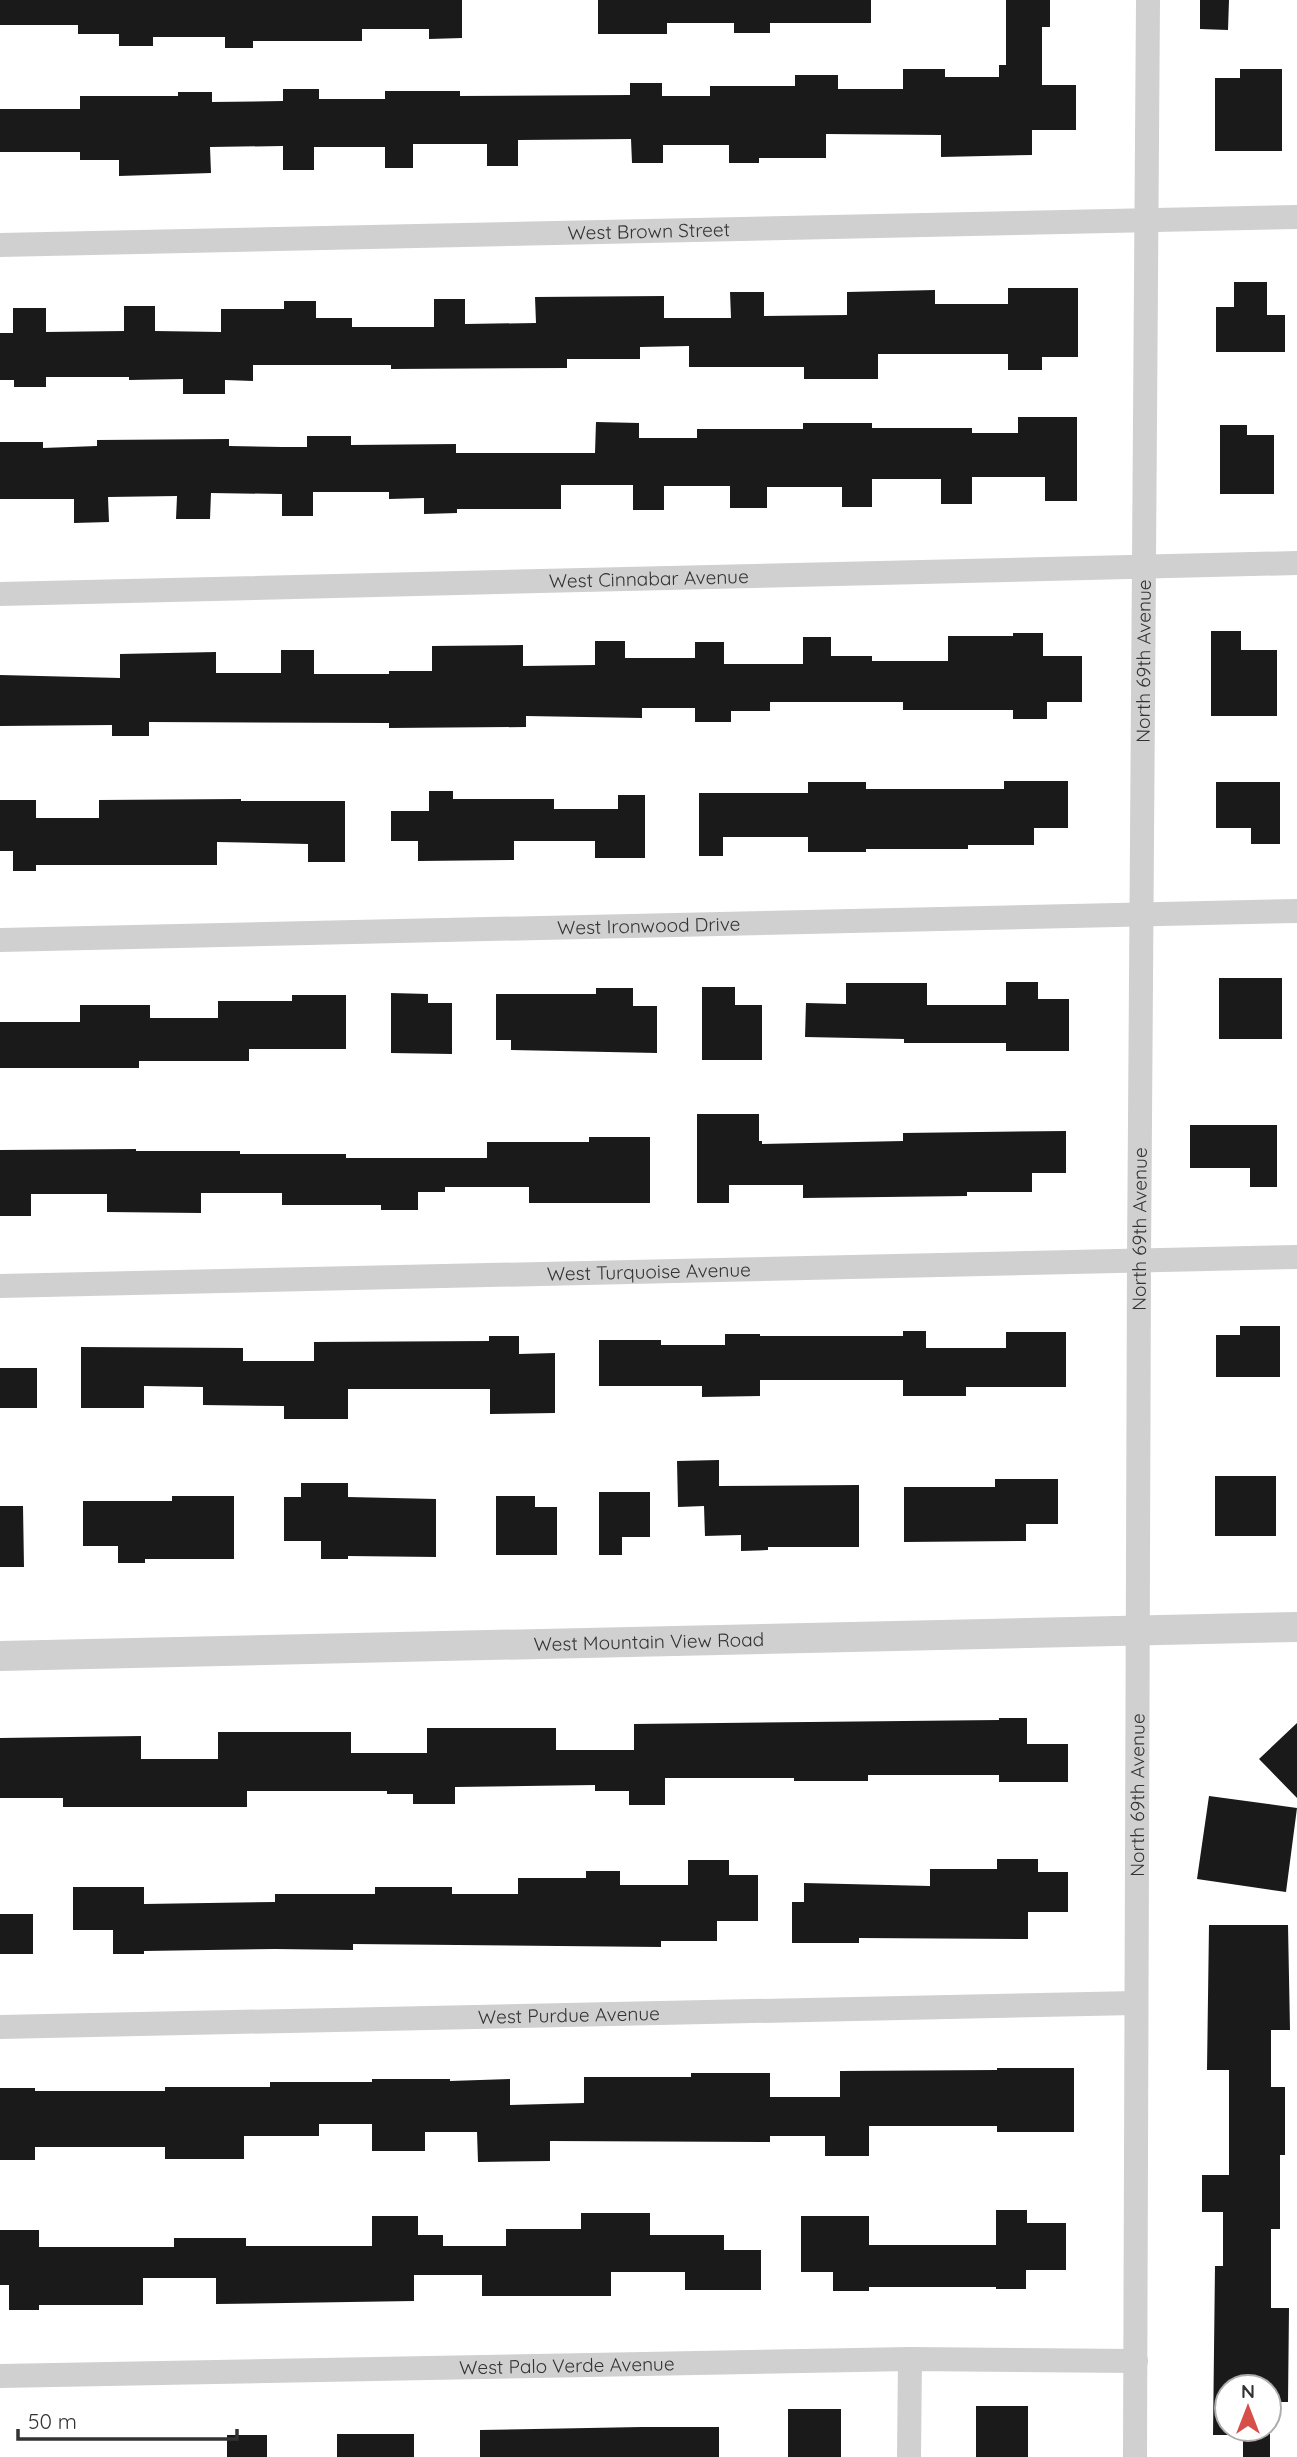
<svg xmlns="http://www.w3.org/2000/svg" width="1297" height="2457" font-family="Quicksand,sans-serif">
<style>
.building{fill:#1a1a1a;fill-rule:evenodd}
.lines{fill:none;stroke-linecap:round;stroke-linejoin:round}
.minor{stroke:#d0d0d0;stroke-width:24}
.tertiary{stroke:#d0d0d0;stroke-width:30}
.labels{text-anchor:middle;stroke-width:7;stroke-linejoin:round;paint-order:stroke}
.street-label{font-size:19px;fill:#333;stroke:#fff}
</style>
<rect width="100%" height="100%" fill="#fff"/>
<!-- building -->
<path class="building" d="M 0,0 L 462,0 L 462,38 L 429,39 L 429,29 L 362,29 L 362,41 L 253,41 L 253,48 L 225,48 L 225,37 L 153,37 L 153,46 L 119,46 L 119,34 L 78,34 L 78,25 L 0,25 Z
M 598,0 L 871,0 L 871,23 L 770,23 L 770,33 L 734,33 L 734,23 L 667,23 L 667,34 L 598,34 Z
M 1006,0 L 1050,0 L 1050,27 L 1042,27 L 1042,85 L 1076,85 L 1076,130 L 1032,130 L 1032,155 L 941,157 L 941,135 L 826,134 L 826,158 L 759,158 L 759,163 L 729,163 L 729,145 L 663,145 L 663,163 L 632,163 L 631,139 L 518,140 L 518,166 L 487,166 L 487,144 L 413,144 L 413,168 L 385,168 L 385,147 L 314,147 L 314,170 L 283,170 L 283,146 L 210,147 L 211,173 L 119,176 L 119,160 L 80,160 L 80,152 L 0,152 L 0,109 L 80,109 L 80,96 L 178,96 L 178,92 L 212,92 L 212,102 L 283,101 L 283,89 L 319,89 L 319,99 L 385,99 L 385,91 L 460,91 L 460,96 L 630,95 L 630,83 L 662,83 L 662,96 L 710,96 L 710,86 L 795,86 L 795,75 L 838,75 L 838,89 L 903,89 L 903,69 L 945,69 L 945,77 L 999,77 L 999,65 L 1006,65 Z
M 1200,0 L 1229,0 L 1228,30 L 1200,29 Z
M 1240,69 L 1282,69 L 1282,151 L 1215,151 L 1215,78 L 1240,78 Z
M 1234,282 L 1267,282 L 1267,315 L 1285,315 L 1285,352 L 1216,352 L 1216,307 L 1234,307 Z
M 1008,288 L 1078,288 L 1078,357 L 1042,357 L 1042,370 L 1008,370 L 1008,354 L 878,354 L 878,379 L 804,379 L 804,367 L 689,367 L 689,346 L 640,347 L 640,359 L 567,359 L 567,368 L 391,369 L 391,365 L 253,365 L 253,381 L 225,380 L 225,394 L 183,394 L 183,379 L 129,380 L 129,377 L 46,377 L 46,387 L 14,387 L 14,380 L 0,380 L 0,333 L 13,333 L 13,308 L 46,308 L 46,332 L 124,331 L 124,306 L 155,306 L 155,331 L 221,332 L 221,309 L 284,309 L 284,301 L 316,301 L 316,318 L 352,318 L 352,327 L 434,327 L 434,299 L 465,299 L 465,324 L 536,323 L 535,297 L 664,296 L 664,318 L 731,318 L 730,292 L 764,292 L 764,316 L 847,315 L 847,292 L 935,290 L 935,304 L 1008,304 Z
M 1018,417 L 1077,417 L 1077,501 L 1045,501 L 1045,477 L 972,477 L 972,504 L 941,504 L 941,479 L 872,479 L 872,507 L 842,507 L 842,487 L 767,487 L 767,508 L 730,508 L 730,486 L 664,486 L 664,510 L 633,510 L 633,485 L 561,485 L 561,509 L 457,509 L 457,513 L 424,514 L 424,498 L 389,499 L 389,492 L 313,492 L 313,516 L 282,516 L 282,494 L 211,493 L 210,519 L 176,519 L 177,496 L 108,497 L 109,522 L 74,523 L 74,499 L 0,499 L 0,442 L 43,442 L 43,448 L 97,446 L 97,440 L 229,439 L 229,446 L 282,447 L 307,447 L 307,436 L 351,436 L 351,445 L 456,444 L 456,453 L 595,453 L 596,422 L 639,423 L 639,438 L 697,438 L 697,429 L 803,429 L 803,423 L 872,423 L 872,428 L 972,428 L 972,433 L 1018,433 Z
M 1220,425 L 1247,425 L 1247,435 L 1274,435 L 1274,494 L 1220,494 Z
M 1211,631 L 1241,631 L 1241,650 L 1277,650 L 1277,716 L 1211,716 Z
M 1013,633 L 1043,633 L 1043,656 L 1082,656 L 1082,702 L 1047,702 L 1047,719 L 1013,719 L 1013,710 L 903,710 L 903,702 L 770,702 L 770,711 L 731,711 L 731,722 L 695,722 L 695,708 L 642,708 L 642,718 L 526,716 L 526,727 L 389,728 L 389,723 L 149,722 L 149,736 L 112,736 L 112,725 L 0,726 L 0,675 L 120,678 L 120,654 L 216,652 L 216,673 L 281,673 L 281,650 L 314,650 L 314,674 L 389,674 L 389,671 L 432,671 L 432,646 L 523,645 L 523,666 L 595,665 L 595,641 L 625,641 L 625,658 L 695,658 L 695,642 L 724,642 L 724,664 L 803,664 L 803,637 L 831,637 L 831,656 L 872,656 L 872,661 L 948,661 L 948,636 L 1013,636 Z
M 1004,781 L 1068,781 L 1068,828 L 1034,828 L 1034,845 L 968,845 L 968,849 L 866,849 L 866,852 L 808,852 L 808,837 L 723,837 L 723,856 L 699,856 L 699,793 L 808,793 L 808,782 L 866,782 L 866,789 L 1004,789 Z
M 1216,782 L 1280,782 L 1280,844 L 1251,844 L 1251,828 L 1216,828 Z
M 429,791 L 453,791 L 453,799 L 554,799 L 554,809 L 618,809 L 618,795 L 645,795 L 645,858 L 595,858 L 595,841 L 514,841 L 514,860 L 418,861 L 418,841 L 391,841 L 391,811 L 429,811 Z
M 241,799 L 241,801 L 345,801 L 345,862 L 308,862 L 308,844 L 217,842 L 217,865 L 36,865 L 36,871 L 13,871 L 13,851 L 0,851 L 0,800 L 36,800 L 36,818 L 99,818 L 99,800 Z
M 1219,978 L 1282,978 L 1282,1039 L 1219,1039 Z
M 1006,982 L 1038,982 L 1038,999 L 1069,999 L 1069,1051 L 1006,1051 L 1006,1043 L 904,1043 L 904,1039 L 805,1037 L 806,1003 L 846,1004 L 846,983 L 927,983 L 927,1005 L 1006,1005 Z
M 702,987 L 735,987 L 735,1005 L 762,1005 L 762,1060 L 702,1060 Z
M 596,988 L 633,988 L 633,1006 L 657,1006 L 657,1053 L 511,1050 L 511,1040 L 496,1040 L 496,994 L 596,994 Z
M 391,993 L 428,994 L 428,1003 L 452,1003 L 452,1054 L 391,1053 Z
M 292,995 L 346,995 L 346,1049 L 249,1049 L 249,1061 L 139,1061 L 139,1068 L 0,1068 L 0,1022 L 80,1022 L 80,1005 L 150,1005 L 150,1018 L 218,1018 L 218,1001 L 292,1001 Z
M 697,1114 L 759,1114 L 759,1141 L 762,1141 L 762,1144 L 903,1141 L 903,1133 L 1066,1131 L 1066,1173 L 1032,1173 L 1032,1192 L 967,1192 L 967,1196 L 803,1198 L 803,1185 L 729,1185 L 729,1203 L 697,1203 Z
M 1190,1125 L 1277,1125 L 1277,1187 L 1250,1187 L 1250,1168 L 1190,1168 Z
M 589,1137 L 650,1137 L 650,1203 L 529,1203 L 529,1187 L 445,1187 L 445,1192 L 418,1192 L 418,1210 L 381,1210 L 381,1205 L 282,1205 L 282,1193 L 201,1193 L 201,1213 L 107,1212 L 107,1194 L 31,1194 L 31,1216 L 0,1216 L 0,1150 L 136,1149 L 136,1151 L 240,1151 L 240,1154 L 346,1154 L 346,1158 L 487,1158 L 487,1142 L 589,1142 Z
M 1240,1326 L 1280,1326 L 1280,1377 L 1216,1377 L 1216,1335 L 1240,1335 Z
M 903,1331 L 926,1331 L 926,1348 L 1006,1348 L 1006,1332 L 1066,1332 L 1066,1387 L 966,1387 L 966,1396 L 903,1396 L 903,1380 L 760,1380 L 760,1396 L 702,1397 L 702,1386 L 599,1386 L 599,1340 L 661,1340 L 661,1345 L 725,1345 L 725,1334 L 760,1334 L 760,1336 L 903,1336 Z
M 489,1336 L 519,1336 L 519,1354 L 555,1353 L 555,1413 L 490,1414 L 490,1389 L 348,1389 L 348,1419 L 284,1419 L 284,1406 L 203,1405 L 203,1387 L 144,1386 L 144,1408 L 81,1408 L 81,1347 L 243,1348 L 243,1361 L 314,1361 L 314,1342 L 489,1341 Z
M 0,1368 L 37,1368 L 37,1408 L 0,1408 Z
M 719,1460 L 719,1486 L 859,1485 L 859,1547 L 768,1547 L 768,1550 L 741,1551 L 741,1535 L 705,1536 L 704,1506 L 678,1507 L 677,1461 Z
M 1215,1476 L 1276,1476 L 1276,1536 L 1215,1536 Z
M 995,1479 L 1058,1479 L 1058,1524 L 1026,1524 L 1026,1541 L 904,1542 L 904,1487 L 995,1487 Z
M 301,1483 L 348,1483 L 348,1497 L 436,1499 L 436,1557 L 348,1556 L 348,1559 L 321,1559 L 321,1541 L 284,1541 L 284,1497 L 301,1497 Z
M 599,1492 L 650,1492 L 650,1537 L 622,1537 L 622,1555 L 599,1555 Z
M 172,1496 L 234,1496 L 234,1559 L 145,1559 L 145,1563 L 118,1563 L 118,1546 L 83,1546 L 83,1501 L 172,1501 Z
M 496,1496 L 535,1496 L 535,1507 L 557,1507 L 557,1555 L 496,1555 Z
M 0,1506 L 23,1506 L 24,1567 L 0,1567 Z
M 999,1718 L 1027,1718 L 1027,1744 L 1068,1744 L 1068,1782 L 999,1782 L 999,1775 L 868,1775 L 868,1781 L 794,1781 L 794,1778 L 665,1778 L 665,1805 L 629,1805 L 629,1791 L 595,1791 L 595,1785 L 455,1787 L 455,1804 L 413,1804 L 413,1794 L 387,1794 L 387,1791 L 247,1791 L 247,1807 L 63,1807 L 63,1798 L 0,1798 L 0,1738 L 141,1736 L 141,1759 L 218,1759 L 218,1732 L 351,1732 L 351,1753 L 427,1753 L 427,1728 L 556,1728 L 556,1750 L 634,1750 L 634,1724 L 999,1720 Z
M 1297,1723 L 1297,1798 L 1259,1759 Z
M 1209,1796 L 1297,1808 L 1286,1892 L 1197,1879 Z
M 997,1859 L 1038,1859 L 1038,1872 L 1068,1872 L 1068,1912 L 1028,1912 L 1028,1939 L 859,1938 L 859,1943 L 792,1943 L 792,1902 L 804,1902 L 804,1883 L 930,1886 L 930,1869 L 997,1869 Z
M 688,1860 L 729,1860 L 729,1875 L 758,1875 L 758,1921 L 717,1921 L 717,1941 L 661,1941 L 661,1947 L 353,1944 L 353,1950 L 275,1949 L 144,1951 L 144,1954 L 113,1954 L 113,1930 L 73,1930 L 73,1887 L 144,1887 L 144,1904 L 275,1902 L 275,1894 L 375,1894 L 375,1887 L 452,1887 L 452,1894 L 518,1894 L 518,1878 L 586,1878 L 586,1871 L 620,1871 L 620,1885 L 688,1885 Z
M 0,1914 L 33,1914 L 33,1954 L 0,1954 Z
M 1209,1925 L 1288,1925 L 1290,2030 L 1271,2030 L 1271,2087 L 1285,2087 L 1285,2155 L 1280,2155 L 1280,2229 L 1271,2229 L 1271,2308 L 1289,2308 L 1288,2402 L 1270,2402 L 1270,2457 L 1243,2457 L 1243,2435 L 1213,2435 L 1215,2266 L 1223,2266 L 1223,2212 L 1202,2212 L 1202,2175 L 1229,2175 L 1229,2070 L 1207,2070 ZM 1227,2387 L 1269,2387 L 1269,2429 L 1227,2429 Z
M 997,2068 L 1074,2068 L 1074,2132 L 997,2132 L 997,2126 L 869,2126 L 869,2156 L 825,2156 L 825,2136 L 770,2136 L 770,2142 L 550,2141 L 550,2161 L 478,2162 L 477,2132 L 425,2132 L 425,2151 L 372,2151 L 372,2124 L 319,2124 L 319,2136 L 244,2136 L 244,2159 L 165,2159 L 165,2147 L 35,2147 L 35,2160 L 0,2160 L 0,2088 L 35,2088 L 35,2091 L 165,2091 L 165,2087 L 270,2087 L 270,2082 L 372,2082 L 372,2079 L 450,2079 L 450,2081 L 510,2079 L 510,2105 L 584,2103 L 584,2077 L 691,2077 L 691,2073 L 770,2073 L 770,2097 L 840,2097 L 840,2071 L 997,2070 Z
M 996,2210 L 1027,2210 L 1027,2223 L 1066,2223 L 1066,2270 L 1026,2270 L 1026,2289 L 996,2289 L 996,2287 L 869,2287 L 869,2291 L 833,2291 L 833,2272 L 801,2272 L 801,2216 L 869,2216 L 869,2245 L 996,2245 Z
M 581,2213 L 650,2213 L 650,2235 L 724,2235 L 724,2250 L 761,2250 L 761,2290 L 685,2290 L 685,2272 L 611,2272 L 611,2296 L 482,2296 L 482,2275 L 414,2275 L 414,2301 L 216,2304 L 216,2278 L 143,2278 L 143,2305 L 39,2305 L 39,2310 L 9,2310 L 9,2285 L 0,2285 L 0,2230 L 39,2230 L 39,2247 L 174,2247 L 174,2238 L 246,2238 L 246,2246 L 372,2246 L 372,2216 L 418,2216 L 418,2235 L 443,2235 L 443,2246 L 506,2246 L 506,2229 L 581,2229 Z
M 976,2406 L 1028,2406 L 1028,2457 L 976,2457 Z
M 788,2409 L 841,2409 L 841,2457 L 788,2457 Z
M 642,2427 L 719,2427 L 719,2457 L 480,2457 L 480,2430 Z
M 337,2434 L 414,2434 L 414,2457 L 337,2457 Z
M 227,2435 L 267,2435 L 267,2457 L 227,2457 Z"/>
<g class="lines">
<!-- minor -->
<g class="minor">
<path id="s1" d="M 0,245 L 1297,217"/>
<path id="s2" d="M 0,594 L 1297,563"/>
<path id="s3" d="M 0,940 L 1297,911"/>
<path id="s4" d="M 0,1286 L 1297,1257"/>
<path id="s5" d="M 0,2027 L 1136,2003"/>
<path id="s6" d="M 0,2376 L 910,2359 L 1136,2361"/>
<path d="M 909,2457 L 910,2359"/>
<path id="s7" d="M 1135,2457 L 1139,1260 L 1148,0"/>
</g>
<!-- tertiary -->
<path class="tertiary" id="s8" d="M 0,1656 L 1297,1627"/>
</g>
<g class="labels">
<!-- street labels -->
<g class="street-label">
<text dy="7" stroke="none"><textPath href="#s1" startOffset="649">West Brown Street</textPath></text>
<text dy="7" stroke="none"><textPath href="#s2" startOffset="649">West Cinnabar Avenue</textPath></text>
<text dy="7" stroke="none"><textPath href="#s7" startOffset="1796">North 69th Avenue</textPath></text>
<text dy="7" stroke="none"><textPath href="#s3" startOffset="649">West Ironwood Drive</textPath></text>
<text dy="7" stroke="none"><textPath href="#s7" startOffset="1228">North 69th Avenue</textPath></text>
<text dy="7" stroke="none"><textPath href="#s4" startOffset="649">West Turquoise Avenue</textPath></text>
<text dy="7" stroke="none"><textPath href="#s8" startOffset="649">West Mountain View Road</textPath></text>
<text dy="7" stroke="none"><textPath href="#s7" startOffset="662">North 69th Avenue</textPath></text>
<text dy="7" stroke="none"><textPath href="#s5" startOffset="569">West Purdue Avenue</textPath></text>
<text dy="7" stroke="none"><textPath href="#s6" startOffset="567">West Palo Verde Avenue</textPath></text>
</g>
</g>
<!-- north arrow -->
<g transform="translate(1248 2408)"><circle r="33" fill="#ffffff" stroke="#adadad" stroke-width="2"/>
<path d="M0-5L12 26L0 18L-12 26Z" fill="#d64f49"/>
<text y="-10" font-size="19" font-weight="bold" text-anchor="middle" fill="#333333">N</text>
</g>
<!-- scale -->
<path d="M18 2429v10h219v-10" fill="none" stroke="#333333" stroke-width="3.5"/>
<text x="28" y="2429" font-size="21" fill="#333333" stroke="#ffffff" stroke-width="5" paint-order="stroke">50 m</text>
</svg>
